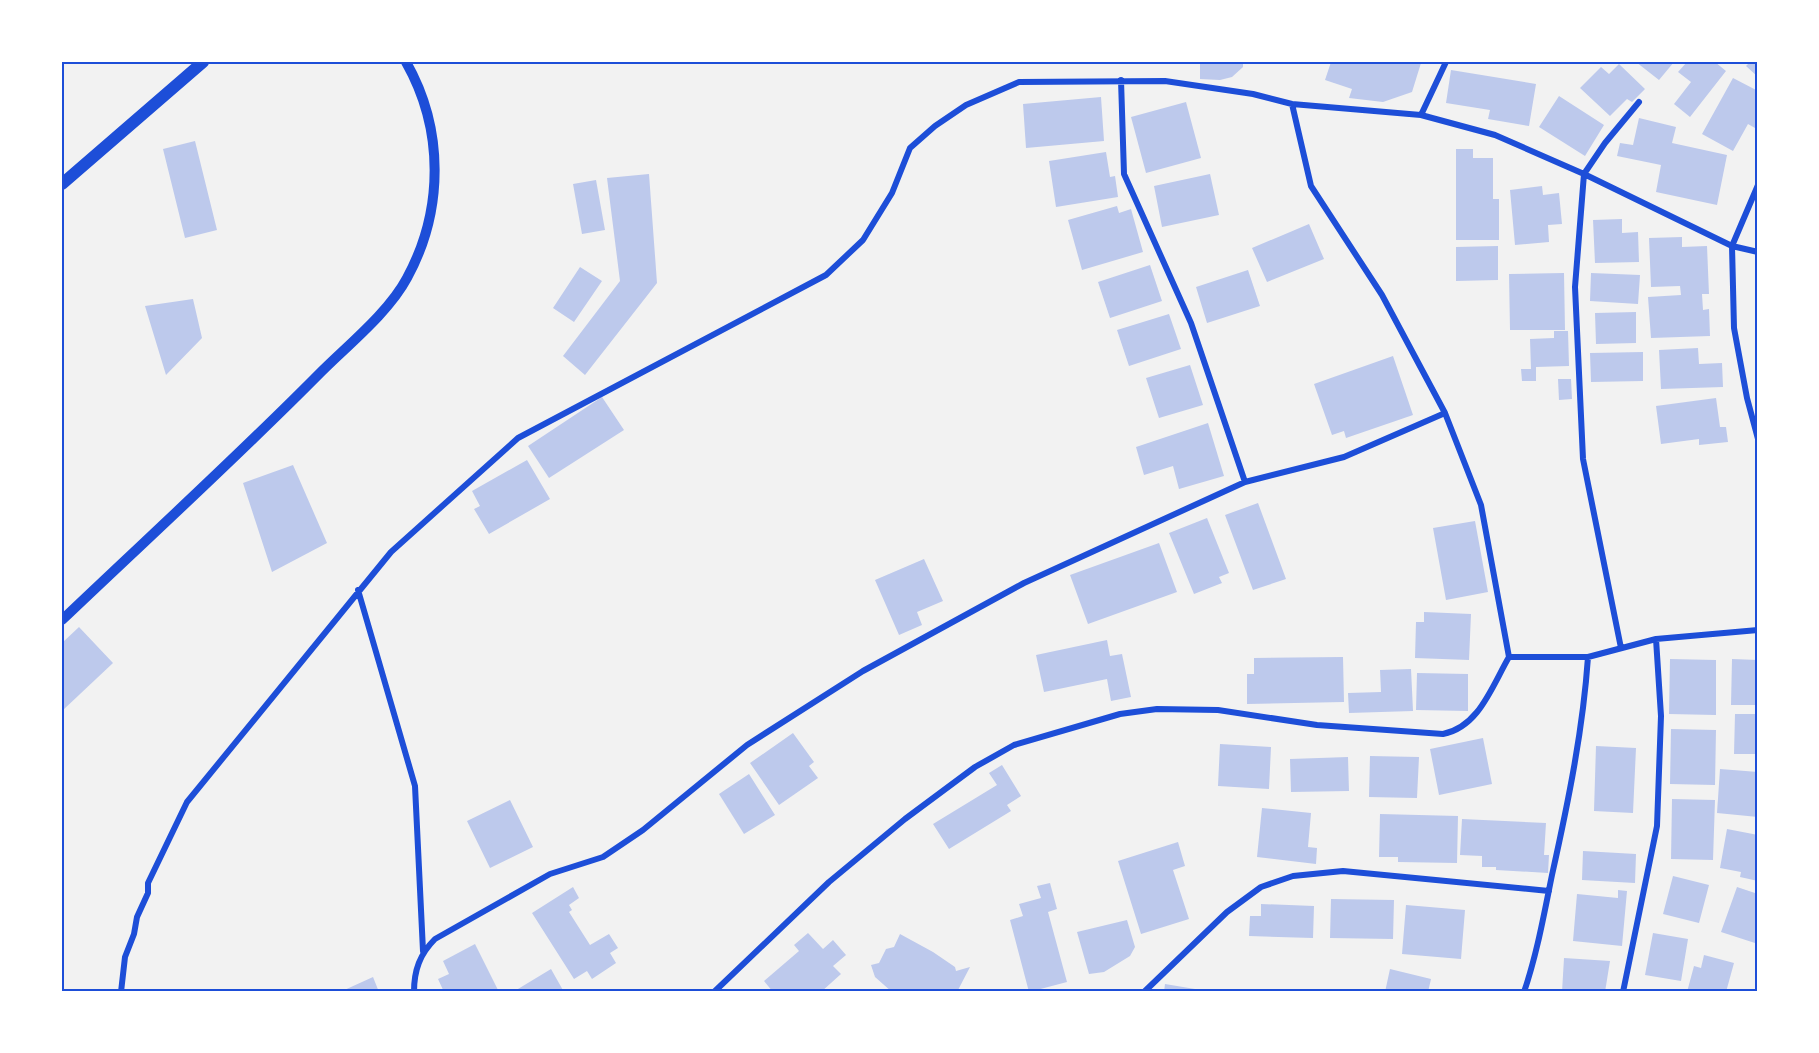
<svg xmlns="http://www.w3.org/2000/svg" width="1819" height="1053" font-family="Cabin,sans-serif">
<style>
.building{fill:#bdc9ec}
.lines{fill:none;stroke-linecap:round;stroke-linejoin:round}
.minor{stroke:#1d4ed8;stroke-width:6}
.tertiary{stroke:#1d4ed8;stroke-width:10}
.secondary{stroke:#1d4ed8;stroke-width:12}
.neatline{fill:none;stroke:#1d4ed8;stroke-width:2}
</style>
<rect width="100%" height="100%" fill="#f2f2f2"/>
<!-- building -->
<path class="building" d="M 1200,62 L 1243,62 L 1243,67 L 1232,77 L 1220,80 L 1200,79 Z
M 1331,62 L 1416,62 L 1421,63 L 1412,92 L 1383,102 L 1349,98 L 1352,89 L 1325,80 Z
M 1636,62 L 1674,62 L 1659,80 Z
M 1687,62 L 1715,62 L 1726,71 L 1690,117 L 1674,104 L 1691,82 L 1678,72 Z
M 1750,62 L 1758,62 L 1758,77 L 1746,66 Z
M 1619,64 L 1645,89 L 1632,102 L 1627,99 L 1610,116 L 1580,88 L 1601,67 L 1609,74 Z
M 1451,70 L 1536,84 L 1529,126 L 1488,119 L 1490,110 L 1446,103 Z
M 1733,78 L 1758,91 L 1758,124 L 1755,128 L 1748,124 L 1733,151 L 1702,134 Z
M 1559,96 L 1604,125 L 1585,156 L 1539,127 Z
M 1101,97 L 1104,141 L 1026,148 L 1023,104 Z
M 1186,102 L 1201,158 L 1146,173 L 1131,117 Z
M 1639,118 L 1676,127 L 1672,143 L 1727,155 L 1717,205 L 1656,192 L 1661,165 L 1617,156 L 1620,143 L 1633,145 Z
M 195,141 L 217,230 L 185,238 L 163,149 Z
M 1456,149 L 1473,149 L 1473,158 L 1493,158 L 1493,199 L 1499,199 L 1499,240 L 1456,240 Z
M 1106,152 L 1110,177 L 1115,176 L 1118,197 L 1056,207 L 1049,161 Z
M 649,174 L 657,283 L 585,375 L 563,356 L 620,281 L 607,178 Z
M 1210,174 L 1219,215 L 1162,227 L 1154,186 Z
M 596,180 L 605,230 L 582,234 L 573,184 Z
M 1542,186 L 1543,195 L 1559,193 L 1562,224 L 1548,225 L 1549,242 L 1515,245 L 1510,190 Z
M 1117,206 L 1119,213 L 1131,209 L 1143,252 L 1082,270 L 1068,220 Z
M 1622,219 L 1622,233 L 1638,232 L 1639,262 L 1595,263 L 1593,220 Z
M 1309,224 L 1324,259 L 1267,282 L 1252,248 Z
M 1682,237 L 1682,247 L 1707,246 L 1709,294 L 1702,294 L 1703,310 L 1709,309 L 1710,336 L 1651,338 L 1648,297 L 1681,295 L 1680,286 L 1651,287 L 1649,238 Z
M 1498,246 L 1498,280 L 1456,281 L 1456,247 Z
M 1150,265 L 1162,301 L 1110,318 L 1098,282 Z
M 580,267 L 602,281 L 574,322 L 553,308 Z
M 1248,270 L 1260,306 L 1207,323 L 1196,287 Z
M 1564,273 L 1565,330 L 1510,330 L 1509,274 Z
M 1591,273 L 1640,275 L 1638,304 L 1590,301 Z
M 193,299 L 202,338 L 166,375 L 145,306 Z
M 1636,312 L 1636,343 L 1596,344 L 1595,313 Z
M 1169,314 L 1181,349 L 1129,366 L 1117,330 Z
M 1554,331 L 1568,331 L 1569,366 L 1536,367 L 1536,381 L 1522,381 L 1521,369 L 1531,369 L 1530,339 L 1554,338 Z
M 1698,348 L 1699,364 L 1722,363 L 1723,387 L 1661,389 L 1659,350 Z
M 1643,352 L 1643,381 L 1591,382 L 1590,353 Z
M 1393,356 L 1413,415 L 1346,438 L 1344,431 L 1332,435 L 1314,384 Z
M 1190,365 L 1203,405 L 1159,418 L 1146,378 Z
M 1558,379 L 1571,379 L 1572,399 L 1559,400 Z
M 602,397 L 624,430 L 549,478 L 528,446 Z
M 1716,398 L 1720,427 L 1726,427 L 1728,442 L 1699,445 L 1699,439 L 1661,444 L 1656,406 Z
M 1208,423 L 1224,476 L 1179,489 L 1173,466 L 1144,475 L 1136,447 Z
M 527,460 L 550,499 L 489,534 L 474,509 L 480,506 L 472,491 Z
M 293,465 L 327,543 L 272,572 L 243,483 Z
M 1258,503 L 1286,579 L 1253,590 L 1225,515 Z
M 1207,518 L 1229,573 L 1219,577 L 1222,583 L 1194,594 L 1169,533 Z
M 1475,521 L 1488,592 L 1446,600 L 1433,528 Z
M 1159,543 L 1177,592 L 1088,624 L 1070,575 Z
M 924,559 L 943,601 L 917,612 L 922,625 L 899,635 L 875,580 Z
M 1424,612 L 1471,614 L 1469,660 L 1415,658 L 1416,622 L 1424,622 Z
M 79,627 L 113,663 L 62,711 L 62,643 Z
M 1107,640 L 1110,656 L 1122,654 L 1131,697 L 1111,701 L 1107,679 L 1044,692 L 1036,655 Z
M 1343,657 L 1344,702 L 1247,704 L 1247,674 L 1254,674 L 1254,658 Z
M 1670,659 L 1716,660 L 1716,715 L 1669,714 Z
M 1732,659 L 1758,660 L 1758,705 L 1731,705 Z
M 1411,669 L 1413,711 L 1349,713 L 1348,693 L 1381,692 L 1380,670 Z
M 1417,673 L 1468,674 L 1468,711 L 1416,710 Z
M 1735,714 L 1758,714 L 1758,754 L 1734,754 Z
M 1671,729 L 1716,730 L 1715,785 L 1670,784 Z
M 793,733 L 814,762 L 809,766 L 818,778 L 779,805 L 750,763 Z
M 1483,738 L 1492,784 L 1439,795 L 1430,749 Z
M 1220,744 L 1271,747 L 1269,789 L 1218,786 Z
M 1596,746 L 1636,748 L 1633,813 L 1594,811 Z
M 1370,756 L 1419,757 L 1417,798 L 1369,797 Z
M 1348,757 L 1349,791 L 1291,792 L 1290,759 Z
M 1002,765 L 1021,796 L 1007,805 L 1011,811 L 949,849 L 933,824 L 997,785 L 989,773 Z
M 1720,769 L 1758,772 L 1758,817 L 1717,813 Z
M 749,774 L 775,815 L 744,834 L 719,794 Z
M 1672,799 L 1715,800 L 1713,860 L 1671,859 Z
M 510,800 L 533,847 L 490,868 L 467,821 Z
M 1262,808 L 1311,813 L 1308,847 L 1317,848 L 1316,864 L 1257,857 Z
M 1380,814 L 1458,816 L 1457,863 L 1398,862 L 1398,857 L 1379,857 Z
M 1462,819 L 1546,823 L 1544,855 L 1549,855 L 1548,873 L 1496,870 L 1496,867 L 1482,867 L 1482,856 L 1460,855 Z
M 1727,829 L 1758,835 L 1758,881 L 1740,877 L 1741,872 L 1720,868 Z
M 1178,842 L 1185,866 L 1173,870 L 1189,919 L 1141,934 L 1118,861 Z
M 1583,851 L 1636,854 L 1635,883 L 1582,880 Z
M 1673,876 L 1709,885 L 1699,923 L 1663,914 Z
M 1050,883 L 1057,909 L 1048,912 L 1067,982 L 1029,992 L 1010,920 L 1023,916 L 1019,904 L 1041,898 L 1037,886 Z
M 573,887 L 579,898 L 569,905 L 572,910 L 569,912 L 590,945 L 609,934 L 618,948 L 610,953 L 616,963 L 592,979 L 587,971 L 574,979 L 532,913 Z
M 1737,887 L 1758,894 L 1758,944 L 1721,932 Z
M 1618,890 L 1627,891 L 1622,946 L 1573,941 L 1577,894 L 1618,898 Z
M 1331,899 L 1394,900 L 1393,939 L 1330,938 Z
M 1261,904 L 1314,906 L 1313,938 L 1249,936 L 1250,916 L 1261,916 Z
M 1406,905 L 1465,910 L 1461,959 L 1402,954 Z
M 1127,920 L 1135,947 L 1130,956 L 1104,972 L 1089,974 L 1077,932 Z
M 808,933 L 823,949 L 833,940 L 846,955 L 833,966 L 841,974 L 821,992 L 773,992 L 764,981 L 799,951 L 794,945 Z
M 1653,933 L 1688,939 L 1681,981 L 1645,975 Z
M 900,934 L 933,952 L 955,967 L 956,971 L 970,967 L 957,992 L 892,992 L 875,977 L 871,965 L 879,963 L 886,949 L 894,947 Z
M 475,944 L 498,990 L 444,992 L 438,979 L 449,974 L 443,961 Z
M 1704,955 L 1734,963 L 1726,992 L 1687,992 L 1694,966 L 1701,968 Z
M 1564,958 L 1610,961 L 1605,992 L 1562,992 Z
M 551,969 L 564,992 L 513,992 Z
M 1390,969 L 1431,979 L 1428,992 L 1385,992 Z
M 373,977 L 379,992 L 340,992 Z
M 1165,984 L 1201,990 L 1201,992 L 1164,992 Z"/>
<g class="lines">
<!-- minor -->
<path class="minor" d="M 1121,80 L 1124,174 L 1191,323 L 1245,482
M 1292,104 L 1311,186 L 1382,295 L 1445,413 L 1481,505 L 1509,657
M 1421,115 L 1446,62
M 1758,185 L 1732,246 L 1734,328 L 1747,398 L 1758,439
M 358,590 L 415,786 L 423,951
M 1621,648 L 1583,459 L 1575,287 L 1584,174 L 1605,143 L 1639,102
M 121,992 L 125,957 L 134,934 L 137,917 L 148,893 L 148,883 L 187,802 L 391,552 L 518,438 L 826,275 L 863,240 L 892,193 L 910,148 L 935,126 L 966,105 L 1019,82 L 1165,81 L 1253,94 L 1292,104 L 1421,115 L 1495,135 L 1584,174 L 1732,246 L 1758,252
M 414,992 C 414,970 420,954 435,939 L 550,874 L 603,857 L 643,830 L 747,745 L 863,671 L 1024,583 L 1245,482 L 1344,457 L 1445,413
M 714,992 L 829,882 L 905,819 L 975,767 L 1014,745 L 1120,714 L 1157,709 L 1218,710 L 1317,725 L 1443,734 C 1479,727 1492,686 1509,657 L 1588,657 L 1656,639 L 1758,630
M 1144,992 L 1227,912 L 1261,887 L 1293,876 L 1343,871 L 1549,891
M 1524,992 C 1537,954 1544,914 1552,875 C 1568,803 1583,730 1588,657
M 1623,992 L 1657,826 L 1661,716 L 1656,639"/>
<!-- tertiary -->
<path class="tertiary" d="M 62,620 C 148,538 237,457 321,372 C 348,345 389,312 407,278 C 444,210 444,129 406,62"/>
<!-- secondary -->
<path class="secondary" d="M 62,184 L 203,62"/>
</g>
<!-- border -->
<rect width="1819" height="1053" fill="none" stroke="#ffffff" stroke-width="126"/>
<rect x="63" y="63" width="1693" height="927" class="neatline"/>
</svg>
